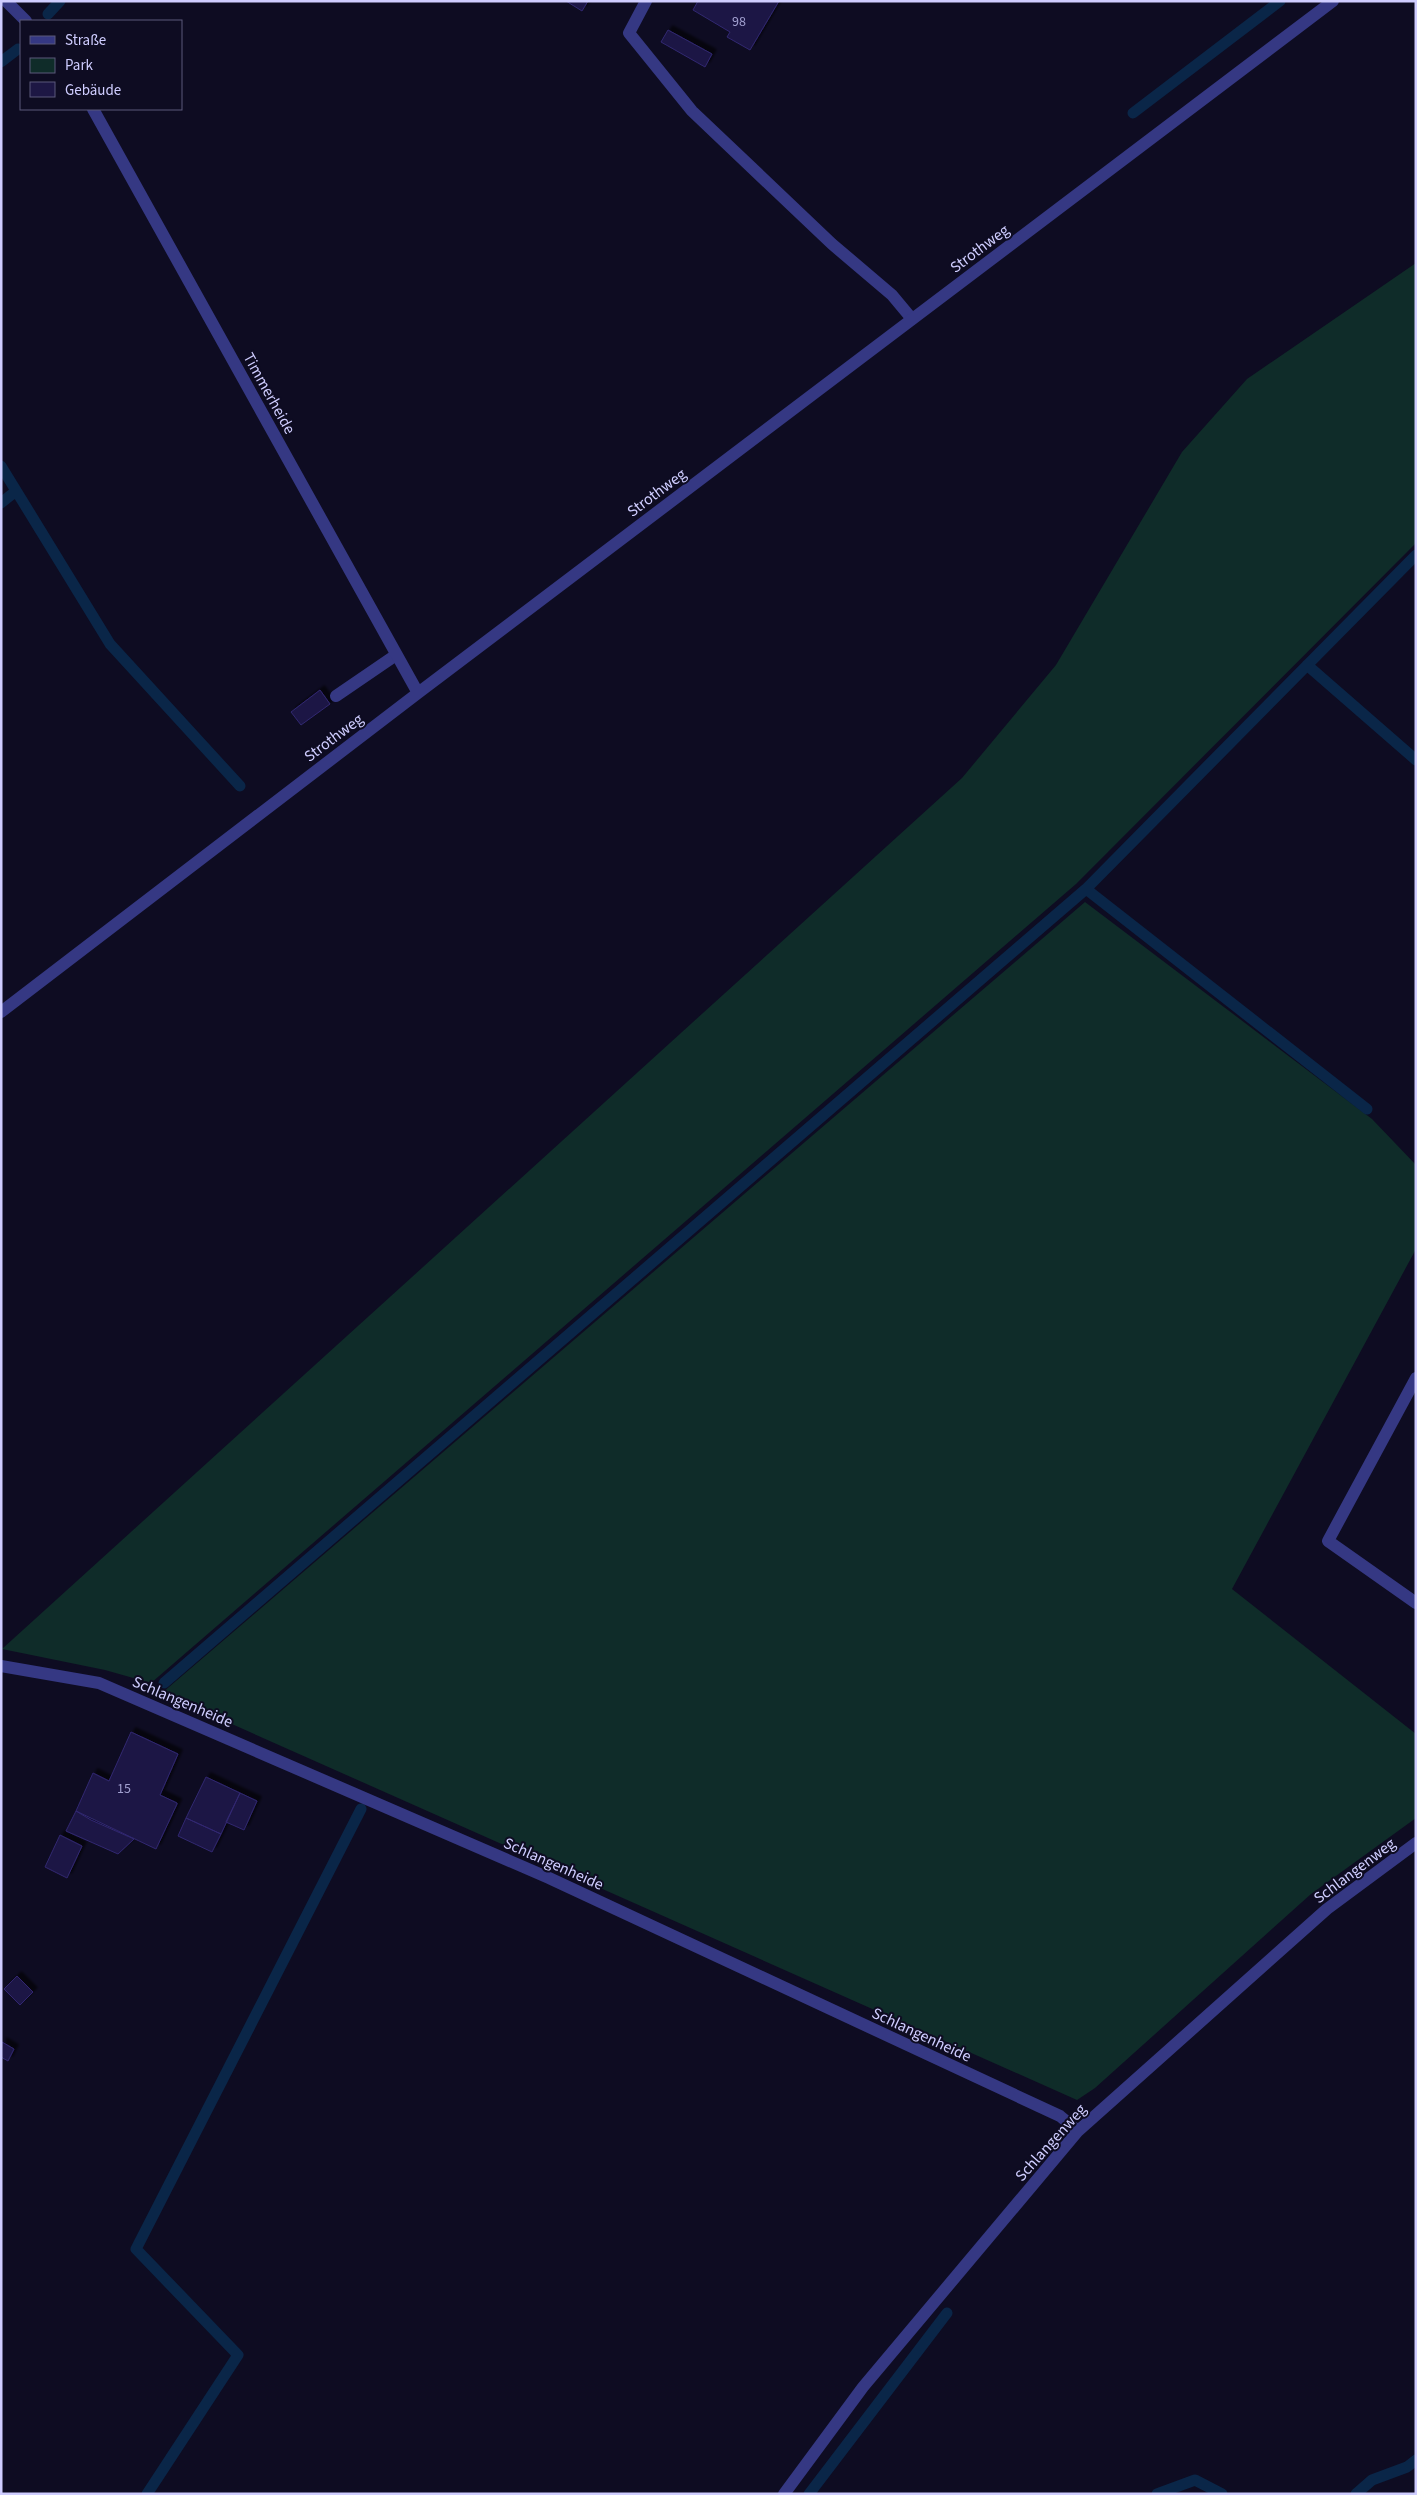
<svg xmlns="http://www.w3.org/2000/svg" width="1417" height="2495" font-family="'Source Sans 3',sans-serif">
<style>
.green{fill:#0f2c29}
.lines{fill:none;stroke-linecap:round;stroke-linejoin:round}
.stream{stroke:#0a2648;stroke-width:11}
.building{fill:#1d1744;stroke:#312871;filter:url(#shadow)}
.lane{stroke:#353883;stroke-width:12}
.street{stroke:#353883;stroke-width:12}
.labels{text-anchor:middle;stroke-width:4;stroke-linejoin:round;paint-order:stroke}
.number-label{font-size:14px;fill:#a2a0d0}
.street-label{font-size:16px;fill:#cfcdff;stroke:#0e0c22}
</style>
<defs>
<filter id="shadow"><feDropShadow dx="4.5" dy="-4.5" stdDeviation="1" flood-color="#0009"/></filter>
</defs>
<rect width="100%" height="100%" fill="#0e0c22"/>
<!-- green -->
<path class="green" d="M 1416,263 L 1416,543 L 1076,884 L 151,1683 L 105,1670 L 2,1649 L 962,778 L 1056,665 L 1182,452 L 1247,379 Z
M 1085,902 L 1372,1119 L 1416,1165 L 1416,1249 L 1232,1589 L 1416,1734 L 1416,1818 L 1311,1894 L 1095,2088 L 1077,2100 L 162,1693 Z"/>
<g class="lines">
<!-- stream -->
<path class="stream" d="M 48,14 L 60,1
M 1,62 L 18,49
M 1133,113 L 1280,1
M 1,466 L 110,644 L 240,786
M 1,503 L 16,491
M 1307,665 L 1416,760
M 1086,889 L 1367,1109
M 164,1683 L 1086,889 L 1416,555
M 147,2494 L 238,2355 L 136,2249 L 361,1809
M 809,2494 L 947,2313
M 1157,2494 L 1195,2480 L 1222,2494
M 1356,2494 L 1372,2480 L 1407,2467 L 1416,2460"/>
</g>
<!-- building -->
<path class="building" d="M 566,1 L 588,1 L 582,11 Z
M 698,1 L 779,1 L 750,50 L 727,37 L 730,32 L 693,10 Z
M 668,30 L 712,54 L 705,67 L 661,42 Z
M 320,690 L 330,704 L 301,725 L 291,712 Z
M 131,1732 L 178,1754 L 160,1795 L 177,1803 L 177,1804 L 156,1849 L 76,1811 L 93,1773 L 109,1781 Z
M 206,1777 L 240,1793 L 221,1834 L 186,1818 Z
M 240,1793 L 257,1801 L 244,1830 L 226,1822 Z
M 76,1811 L 91,1820 L 134,1839 L 118,1854 L 66,1831 Z
M 186,1818 L 221,1834 L 212,1852 L 178,1836 Z
M 60,1835 L 82,1846 L 67,1878 L 45,1867 Z
M 17,1976 L 33,1992 L 20,2005 L 4,1989 Z
M 2,2042 L 14,2049 L 8,2061 L 1,2057 Z"/>
<g class="lines">
<!-- lane -->
<path class="lane" d="M 646,1 L 629,33 L 692,111 L 832,244 L 892,295 L 912,319
M 336,696 L 396,655
M 1416,1378 L 1328,1541 L 1416,1603"/>
<!-- street -->
<path class="street" d="M 6,1 L 26,21
M 93,109 L 418,693
M 1,1012 L 418,693 L 1333,1
M 1,1666 L 99,1683 L 549,1878 L 1060,2116 L 1078,2131
M 784,2494 L 863,2387 L 1078,2131 L 1327,1909 L 1416,1843"/>
</g>
<g class="labels">
<!-- number labels -->
<g class="number-label">
<text x="739" y="26">98</text>
<text x="124" y="1793">15</text>
</g>
<!-- street labels -->
<g class="street-label">
<text transform="translate(979 248) rotate(-37)" y="6">Strothweg</text>
<text transform="translate(270 393) rotate(61)" y="6">Timmerheide</text>
<text transform="translate(656 492) rotate(-37)" y="6">Strothweg</text>
<text transform="translate(333 737) rotate(-37)" y="6">Strothweg</text>
<text transform="translate(183 1701) rotate(23)" y="6">Schlangenheide</text>
<text transform="translate(554 1863) rotate(24)" y="6">Schlangenheide</text>
<text transform="translate(1354 1870) rotate(-37)" y="6">Schlangenweg</text>
<text transform="translate(922 2034) rotate(25)" y="6">Schlangenheide</text>
<text transform="translate(1050 2142) rotate(-48)" y="6">Schlangenweg</text>
</g>
</g>
<!-- border -->
<rect width="1417" height="2495" fill="none" stroke="#cfcdff" stroke-width="5"/>
<!-- legend -->
<rect x="20" y="20" width="162" height="90" fill="#0e0c22" stroke="#5b597a"/>
<rect x="30" y="36" width="25" height="8" fill="#353883" stroke="#5b597a"/>
<text x="65" y="45" font-size="15" fill="#cfcdff">Straße</text>
<rect x="30" y="58" width="25" height="15" fill="#0f2c29" stroke="#5b597a"/>
<text x="65" y="70" font-size="15" fill="#cfcdff">Park</text>
<rect x="30" y="82" width="25" height="15" fill="#1d1744" stroke="#5b597a"/>
<text x="65" y="95" font-size="15" fill="#cfcdff">Gebäude</text>
</svg>
